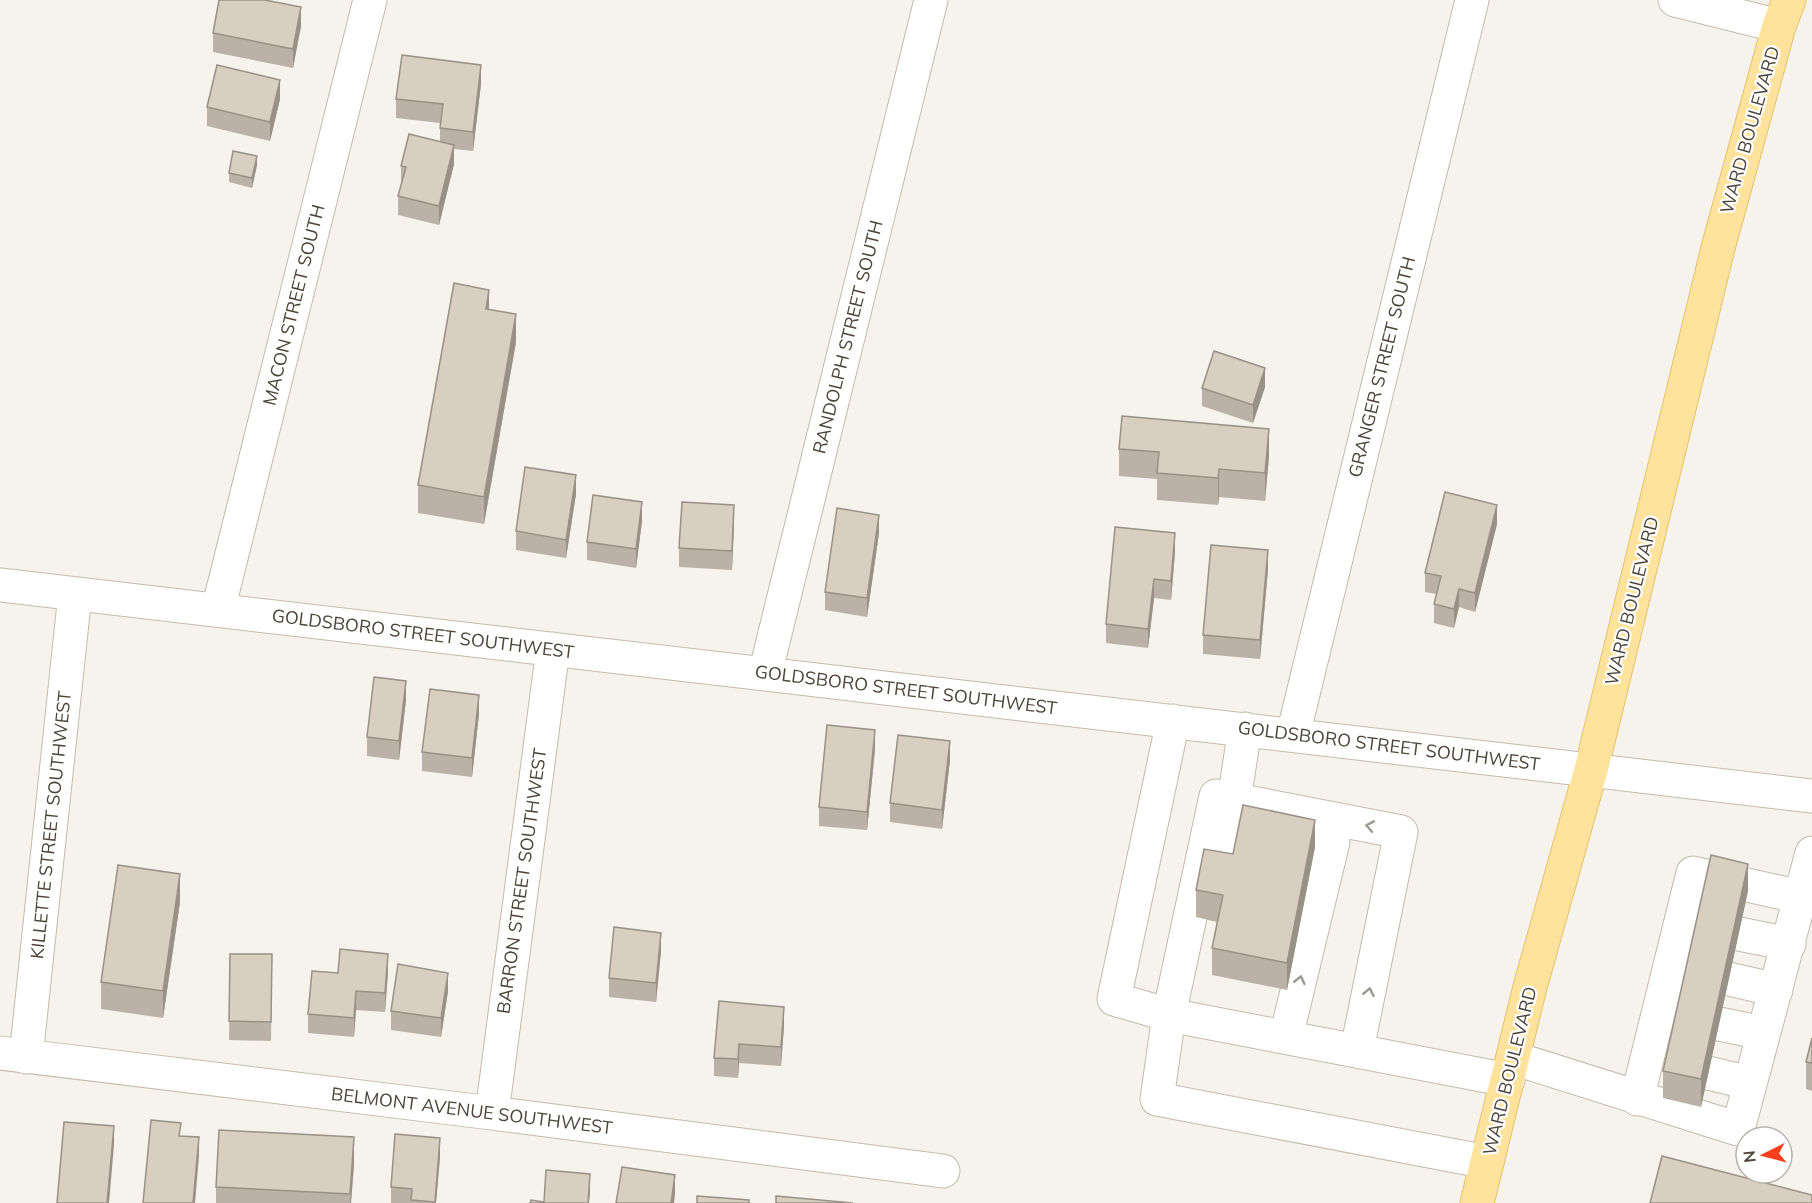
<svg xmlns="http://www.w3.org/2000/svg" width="1812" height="1203" font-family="Mulish,sans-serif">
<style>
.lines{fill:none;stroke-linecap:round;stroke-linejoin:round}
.minor-casing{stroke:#c2bbae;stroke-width:35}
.major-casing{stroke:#e6c16a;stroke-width:35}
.minor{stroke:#fff;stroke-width:33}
.major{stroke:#ffe39c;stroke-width:33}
.wall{fill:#bab2a6}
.shaded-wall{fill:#979187}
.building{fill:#d8cfc1;stroke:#979187;stroke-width:1.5}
.oneway{stroke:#9c9892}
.labels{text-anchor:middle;stroke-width:4.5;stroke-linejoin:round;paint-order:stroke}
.street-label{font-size:18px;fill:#4b4439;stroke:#fff}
</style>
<rect width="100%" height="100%" fill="#f6f3ec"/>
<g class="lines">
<!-- minor casing -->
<g class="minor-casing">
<path id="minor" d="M 1675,0 L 1779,26
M 0,585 L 1812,796
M 218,610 L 370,0
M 765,674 L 931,0
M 1173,721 L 1114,999 L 1169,1015 L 1216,796 L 1401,832 L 1357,1050
M 1293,735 L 1472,0
M 1234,800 L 1245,729
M 1219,870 L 1226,834 L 1246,822 L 1333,842 L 1286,1037
M 1739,934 L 1789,944
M 1729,979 L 1776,990
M 1719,1024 L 1763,1033
M 0,1053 L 492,1113 L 943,1171
M 26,1057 L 75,594
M 1513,1058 L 1738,1129 L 1812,853
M 1708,1073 L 1750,1083
M 1637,1099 L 1693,873 L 1801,897
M 492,1113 L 553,649
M 1487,1162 L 1157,1099 L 1169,1015 L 1508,1080"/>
</g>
<!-- major casing -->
<g class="major-casing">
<path id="major" d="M 1477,1203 L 1530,987 L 1591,770 L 1718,248 L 1779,26 L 1789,0"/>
</g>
<!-- minor -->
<use href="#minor" class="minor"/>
<!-- major -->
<use href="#major" class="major"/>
</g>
<!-- wall -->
<path class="wall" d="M 301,26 L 293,68 L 213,52 L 213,33 Z
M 481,84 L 473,151 L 454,149 L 454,164 L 439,225 L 398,215 L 398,196 L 401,185 L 401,166 L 440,141 L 440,123 L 396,118 L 396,99 Z
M 280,99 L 270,141 L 207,126 L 207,107 Z
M 257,165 L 252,188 L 229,182 L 229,173 Z
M 489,309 L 516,342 L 484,524 L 418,513 L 418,485 Z
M 1265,387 L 1253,423 L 1202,406 L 1202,388 Z
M 1119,449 L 1269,456 L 1265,501 L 1219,497 L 1218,505 L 1157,500 L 1157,479 L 1119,476 Z
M 576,494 L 566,558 L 516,550 L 516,531 Z
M 642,521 L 636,568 L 587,560 L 587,542 Z
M 734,524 L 732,570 L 679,567 L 679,548 Z
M 1497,524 L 1475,612 L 1459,607 L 1454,628 L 1434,623 L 1434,604 L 1436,594 L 1425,592 L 1425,573 Z
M 879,533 L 867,617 L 825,610 L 825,592 Z
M 1175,552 L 1171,600 L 1154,598 L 1148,648 L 1106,643 L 1106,624 Z
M 1268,569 L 1260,659 L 1203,654 L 1203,635 Z
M 406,700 L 399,760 L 367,756 L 367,737 Z
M 479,714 L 472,777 L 422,771 L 422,752 Z
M 875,749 L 867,830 L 819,826 L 819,807 Z
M 950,760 L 942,829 L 890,822 L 890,803 Z
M 1315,847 L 1287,990 L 1212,975 L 1212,948 L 1217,922 L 1196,917 L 1196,890 L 1233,854 Z
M 1748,891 L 1701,1107 L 1663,1098 L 1663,1071 Z
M 180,902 L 163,1018 L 101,1009 L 101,982 Z
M 661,951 L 656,1002 L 609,997 L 609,978 Z
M 230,954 L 272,973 L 271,1041 L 229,1040 Z
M 388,972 L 385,1012 L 356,1010 L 354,1037 L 308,1033 L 308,1014 L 338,973 Z
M 448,991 L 441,1037 L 391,1030 L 391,1011 Z
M 719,1001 L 784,1026 L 781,1066 L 739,1063 L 738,1078 L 714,1076 L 714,1058 Z
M 1812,1038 L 1812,1091 L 1806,1089 L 1806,1062 Z
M 440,1157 L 436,1203 L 391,1203 L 391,1187 Z
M 354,1164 L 351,1203 L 216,1203 L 216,1187 Z"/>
<!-- shaded-wall -->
<path class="shaded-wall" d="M 301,7 L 301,26 L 293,68 L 293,49 Z
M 481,65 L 481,84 L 473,151 L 473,132 Z
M 280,80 L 280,99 L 270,141 L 270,122 Z
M 454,145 L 454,164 L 439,225 L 439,206 Z
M 257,156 L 257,165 L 252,188 L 252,178 Z
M 489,290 L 489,317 L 486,309 Z
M 516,314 L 516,342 L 484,524 L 484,497 Z
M 1265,368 L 1265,387 L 1253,423 L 1253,405 Z
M 1269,429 L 1269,456 L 1265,501 L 1265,473 Z
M 1219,469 L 1219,497 L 1218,505 L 1218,478 Z
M 576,475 L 576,494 L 566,558 L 566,540 Z
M 642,502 L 642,521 L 636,568 L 636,549 Z
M 734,505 L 734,524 L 732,570 L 732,551 Z
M 1497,505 L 1497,524 L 1475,612 L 1475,593 Z
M 879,515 L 879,533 L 867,617 L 867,598 Z
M 1175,533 L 1175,552 L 1171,600 L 1171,581 Z
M 1268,550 L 1268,569 L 1260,659 L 1260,640 Z
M 1154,579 L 1154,598 L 1148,648 L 1148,629 Z
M 1459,589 L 1459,607 L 1454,628 L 1454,609 Z
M 406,681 L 406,700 L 399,760 L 399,741 Z
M 479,695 L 479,714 L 472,777 L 472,758 Z
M 875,730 L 875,749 L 867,830 L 867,812 Z
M 950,741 L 950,760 L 942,829 L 942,810 Z
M 1315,820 L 1315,847 L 1287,990 L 1287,963 Z
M 1748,864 L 1748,891 L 1701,1107 L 1701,1079 Z
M 180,874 L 180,902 L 163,1018 L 163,991 Z
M 661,933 L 661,951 L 656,1002 L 656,983 Z
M 388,954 L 388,972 L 385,1012 L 385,993 Z
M 448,973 L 448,991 L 441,1037 L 441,1018 Z
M 356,991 L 356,1010 L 354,1037 L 354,1018 Z
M 784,1007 L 784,1026 L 781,1066 L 781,1047 Z
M 739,1044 L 739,1063 L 738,1078 L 738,1059 Z
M 114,1126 L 114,1145 L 109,1203 L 107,1203 Z
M 199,1137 L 199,1156 L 195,1203 L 193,1203 Z
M 354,1137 L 354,1164 L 351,1203 L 350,1203 Z
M 440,1138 L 440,1157 L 436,1203 L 435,1203 Z
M 590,1174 L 590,1193 L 589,1203 L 588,1203 Z
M 675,1175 L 675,1194 L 674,1203 L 671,1203 Z"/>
<!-- building -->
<path class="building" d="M 219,0 L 265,0 L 301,7 L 293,49 L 213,33 Z
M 402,55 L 481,65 L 473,132 L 440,128 L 443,104 L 396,99 Z
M 217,65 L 280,80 L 270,122 L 207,107 Z
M 409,134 L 454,145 L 439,206 L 398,196 L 406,167 L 401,166 Z
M 233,151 L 257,156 L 252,178 L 229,173 Z
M 454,283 L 489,290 L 486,309 L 516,314 L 484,497 L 418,485 Z
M 1214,351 L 1265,368 L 1253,405 L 1202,388 Z
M 1122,416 L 1269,429 L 1265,473 L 1219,469 L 1218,478 L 1157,473 L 1159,452 L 1119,449 Z
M 525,467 L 576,475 L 566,540 L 516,531 Z
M 1445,492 L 1497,505 L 1475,593 L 1459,589 L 1454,609 L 1434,604 L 1441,576 L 1425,573 Z
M 593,495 L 642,502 L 636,549 L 587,542 Z
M 682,502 L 734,505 L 732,551 L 679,548 Z
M 837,508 L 879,515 L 867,598 L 825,592 Z
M 1115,527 L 1175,533 L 1171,581 L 1154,579 L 1148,629 L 1106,624 Z
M 1211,545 L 1268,550 L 1260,640 L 1203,635 Z
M 374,677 L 406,681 L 399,741 L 367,737 Z
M 430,689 L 479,695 L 472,758 L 422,752 Z
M 827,725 L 875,730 L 867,812 L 819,807 Z
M 898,735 L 950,741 L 942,810 L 890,803 Z
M 1243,805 L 1315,820 L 1287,963 L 1212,948 L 1223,895 L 1196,890 L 1204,849 L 1233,854 Z
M 1711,855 L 1748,864 L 1701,1079 L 1663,1071 Z
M 118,865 L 180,874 L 163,991 L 101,982 Z
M 614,927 L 661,933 L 656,983 L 609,978 Z
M 340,949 L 388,954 L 385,993 L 356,991 L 354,1018 L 308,1014 L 312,971 L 338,973 Z
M 230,954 L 272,954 L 271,1022 L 229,1021 Z
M 398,964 L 448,973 L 441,1018 L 391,1011 Z
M 719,1001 L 784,1007 L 781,1047 L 739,1044 L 738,1059 L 714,1058 Z
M 1812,1038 L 1812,1063 L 1806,1062 Z
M 151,1120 L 181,1123 L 179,1136 L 199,1137 L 193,1203 L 143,1203 Z
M 64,1122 L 114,1126 L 107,1203 L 57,1203 Z
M 219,1130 L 354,1137 L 350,1194 L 216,1187 Z
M 395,1134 L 440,1138 L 435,1202 L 411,1200 L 412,1189 L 391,1187 Z
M 1662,1156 L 1812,1195 L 1812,1203 L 1650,1203 Z
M 622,1167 L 675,1175 L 671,1203 L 616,1203 Z
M 546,1170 L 590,1174 L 588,1203 L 530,1203 L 531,1200 L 544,1202 Z
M 697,1196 L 749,1200 L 749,1203 L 697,1203 Z
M 776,1196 L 853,1203 L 776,1203 Z"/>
<!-- one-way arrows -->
<defs><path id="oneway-chevron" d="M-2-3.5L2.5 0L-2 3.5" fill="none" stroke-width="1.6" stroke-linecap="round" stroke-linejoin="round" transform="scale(1.5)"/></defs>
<g class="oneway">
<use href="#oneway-chevron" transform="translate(1370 826) rotate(-169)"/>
<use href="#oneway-chevron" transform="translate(1300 980) rotate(-77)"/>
<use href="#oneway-chevron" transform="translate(1369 992) rotate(-79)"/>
</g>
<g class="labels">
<!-- street labels -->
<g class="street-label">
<text transform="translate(1750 130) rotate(-74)" y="6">WARD BOULEVARD</text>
<text transform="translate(294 305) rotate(-76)" y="6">MACON STREET SOUTH</text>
<text transform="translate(848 337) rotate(-76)" y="6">RANDOLPH STREET SOUTH</text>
<text transform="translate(1382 367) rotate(-76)" y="6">GRANGER STREET SOUTH</text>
<text transform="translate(1632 601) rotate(-76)" y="6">WARD BOULEVARD</text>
<text transform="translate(423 634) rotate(7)" y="6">GOLDSBORO STREET SOUTHWEST</text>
<text transform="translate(906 690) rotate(7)" y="6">GOLDSBORO STREET SOUTHWEST</text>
<text transform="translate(1389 746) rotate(7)" y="6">GOLDSBORO STREET SOUTHWEST</text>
<text transform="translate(51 825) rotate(-84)" y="6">KILLETTE STREET SOUTHWEST</text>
<text transform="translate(522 881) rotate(-82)" y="6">BARRON STREET SOUTHWEST</text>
<text transform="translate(1510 1071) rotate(-76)" y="6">WARD BOULEVARD</text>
<text transform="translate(472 1111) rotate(7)" y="6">BELMONT AVENUE SOUTHWEST</text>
</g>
</g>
<!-- north arrow -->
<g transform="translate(1764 1155) rotate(264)"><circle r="28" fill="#ffffff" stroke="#b7b4b0" stroke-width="1.5"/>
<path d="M0-4.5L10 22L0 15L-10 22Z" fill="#fc3f1d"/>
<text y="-9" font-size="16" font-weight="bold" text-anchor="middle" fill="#4b4439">N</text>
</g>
</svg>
